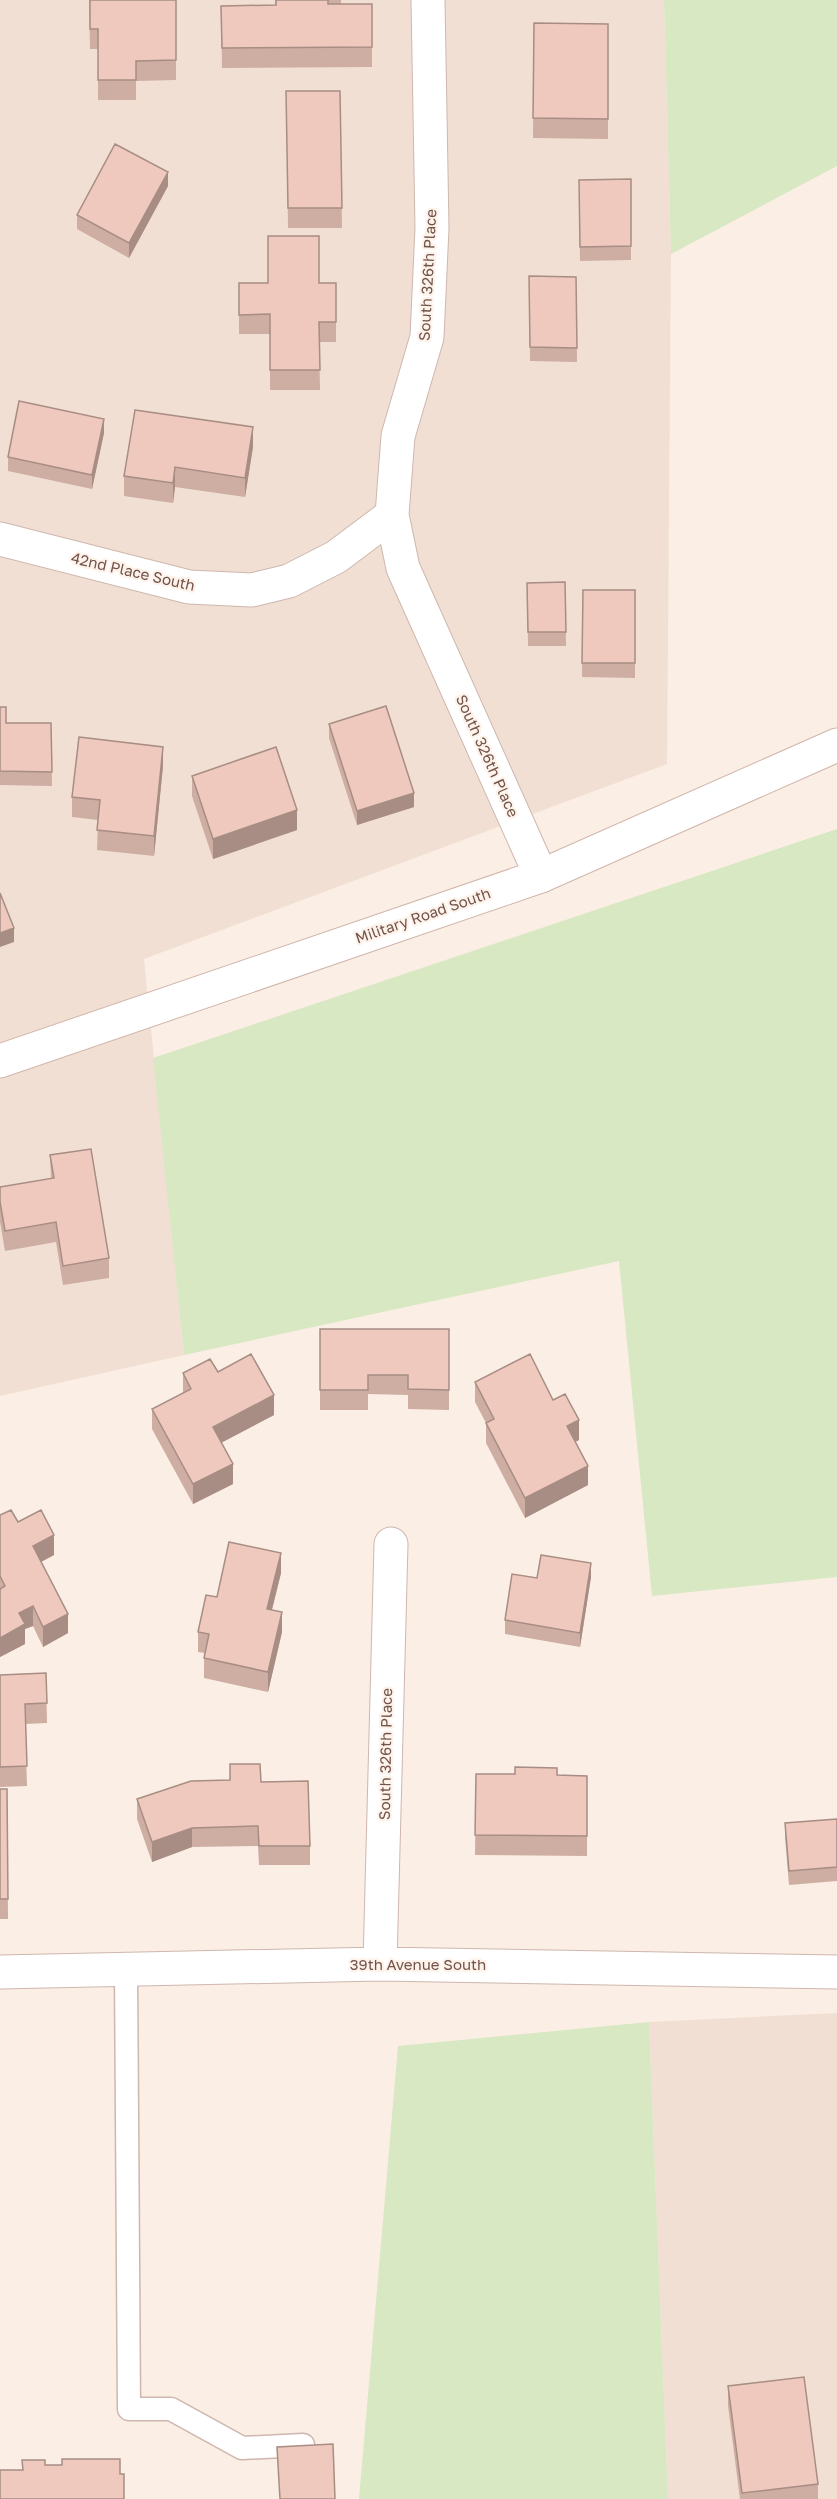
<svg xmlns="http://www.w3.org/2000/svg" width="837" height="2499" font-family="'Golos Text',sans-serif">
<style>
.residential{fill:#f2dfd3}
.green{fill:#d8e8c3}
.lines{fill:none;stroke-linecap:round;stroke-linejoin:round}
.lane-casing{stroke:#ceb7ae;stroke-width:25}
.street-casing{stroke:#ceb7ae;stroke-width:35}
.secondary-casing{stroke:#d1b6ab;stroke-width:35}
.lane{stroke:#fff;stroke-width:22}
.street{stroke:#fff;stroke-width:33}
.secondary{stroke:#fff;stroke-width:33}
.wall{fill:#ceada3}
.shaded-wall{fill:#a78d84}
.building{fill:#efc9bd;stroke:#a78d84;stroke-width:1.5}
.labels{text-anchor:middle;stroke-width:4.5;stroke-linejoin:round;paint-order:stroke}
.street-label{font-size:15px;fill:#72534b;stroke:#fef3ea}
</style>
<rect width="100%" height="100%" fill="#fbeee4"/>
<!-- residential -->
<path class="residential" d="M 0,0 L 664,0 L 671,254 L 667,764 L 144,959 L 184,1355 L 0,1396 Z
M 837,2013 L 837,2499 L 668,2499 L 649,2022 Z"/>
<!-- green -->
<path class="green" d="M 664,0 L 837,0 L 837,166 L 671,254 Z
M 837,829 L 837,1577 L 652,1596 L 619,1261 L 184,1355 L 153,1058 Z
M 649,2022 L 668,2499 L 359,2499 L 398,2046 Z"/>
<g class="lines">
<!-- lane casing -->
<g class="lane-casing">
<path id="lane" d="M 126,1970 L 129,2409 L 171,2409 L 242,2448 L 303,2445"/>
</g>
<!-- street casing -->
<g class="street-casing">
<path id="street" d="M 428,0 L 432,228 L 427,337 L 398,436 L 392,515 L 403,568 L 541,876
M 0,539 L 189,587 L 252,590 L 289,581 L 336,557 L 392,515
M 380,1964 L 391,1544
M 0,1972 L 380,1964 L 837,1972"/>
</g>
<!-- secondary casing -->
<g class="secondary-casing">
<path id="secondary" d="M 0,1061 L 541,876 L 837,745"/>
</g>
<!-- lane -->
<use href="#lane" class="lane"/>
<!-- street -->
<use href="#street" class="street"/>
<!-- secondary -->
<use href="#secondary" class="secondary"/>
</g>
<!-- wall -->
<path class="wall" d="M 89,0 L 176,0 L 176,80 L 136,81 L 136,100 L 98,100 L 98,49 L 90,49 Z
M 275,0 L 341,0 L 341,4 L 372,4 L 372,67 L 222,68 L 221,6 L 275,5 Z
M 534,23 L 608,24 L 608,139 L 533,138 Z
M 286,91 L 340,91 L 342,228 L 288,228 Z
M 631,179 L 631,260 L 580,261 L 579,194 Z
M 168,186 L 129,258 L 77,229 L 77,215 Z
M 529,276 L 576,277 L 577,362 L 530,361 Z
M 239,283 L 319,283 L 336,322 L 336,342 L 319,342 L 320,390 L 270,390 L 270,334 L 239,334 Z
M 104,433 L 92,489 L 8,471 L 8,457 Z
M 253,447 L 245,497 L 175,487 L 173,503 L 124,496 L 124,476 Z
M 565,582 L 566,646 L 528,646 L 527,583 Z
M 583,590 L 635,590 L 635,678 L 582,677 Z
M 0,707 L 6,723 L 51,723 L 52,786 L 0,785 Z
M 329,724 L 414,807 L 357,825 L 329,738 Z
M 163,766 L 154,856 L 97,850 L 98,820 L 72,817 L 72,797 Z
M 192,776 L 297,830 L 213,859 L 192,796 Z
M 50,1155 L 109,1258 L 109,1278 L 63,1285 L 56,1242 L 5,1251 L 0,1222 L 0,1187 L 51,1179 Z
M 320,1329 L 449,1329 L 449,1410 L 408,1409 L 408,1395 L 368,1394 L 368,1410 L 320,1410 Z
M 183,1373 L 274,1415 L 221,1443 L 233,1484 L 193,1504 L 152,1429 L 152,1409 L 183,1393 Z
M 475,1382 L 553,1400 L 579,1440 L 575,1442 L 588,1485 L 525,1518 L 486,1443 L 486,1423 L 475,1402 Z
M 0,1515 L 18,1522 L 54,1555 L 41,1562 L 68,1633 L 43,1647 L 33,1626 L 25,1629 L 25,1644 L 0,1657 Z
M 281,1573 L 272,1610 L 282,1632 L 268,1692 L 204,1678 L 204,1658 L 205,1653 L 198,1652 L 198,1632 L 217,1597 Z
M 591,1577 L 580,1647 L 505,1634 L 505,1620 L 537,1578 Z
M 46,1673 L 47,1723 L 25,1724 L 27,1786 L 0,1787 L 0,1675 Z
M 476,1774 L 587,1776 L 587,1856 L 475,1855 Z
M 261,1782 L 310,1846 L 310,1865 L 259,1865 L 258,1846 L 192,1847 L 152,1862 L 137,1819 L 137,1799 Z
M 0,1789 L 7,1789 L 8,1919 L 0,1919 Z
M 837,1819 L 837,1881 L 789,1885 L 785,1837 L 785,1823 Z
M 728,2386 L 818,2484 L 818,2499 L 740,2499 L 728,2406 Z"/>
<!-- shaded-wall -->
<path class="shaded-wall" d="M 168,172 L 168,186 L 129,258 L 129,243 Z
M 104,419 L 104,433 L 92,489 L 92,475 Z
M 253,427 L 253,447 L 245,497 L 245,478 Z
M 175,467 L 175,487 L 173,503 L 173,483 Z
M 163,747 L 163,766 L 154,856 L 154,836 Z
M 414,793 L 414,807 L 357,825 L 357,811 Z
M 297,810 L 297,830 L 213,859 L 213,839 Z
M 14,928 L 14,942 L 0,947 L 0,933 Z
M 274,1395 L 274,1415 L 213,1447 L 213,1427 Z
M 579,1420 L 579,1440 L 567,1446 L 567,1426 Z
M 233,1464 L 233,1484 L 193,1504 L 193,1484 Z
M 588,1466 L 588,1485 L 525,1518 L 525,1498 Z
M 54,1535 L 54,1555 L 33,1566 L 33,1546 Z
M 281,1553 L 281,1573 L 267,1629 L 267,1609 Z
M 591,1563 L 591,1577 L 580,1647 L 580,1633 Z
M 33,1606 L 33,1626 L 25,1629 L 25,1644 L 0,1657 L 0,1638 L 19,1613 Z
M 282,1612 L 282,1632 L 268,1692 L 268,1672 Z
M 68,1614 L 68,1633 L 43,1647 L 43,1627 Z
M 192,1828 L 192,1847 L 152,1862 L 152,1842 Z"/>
<!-- building -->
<path class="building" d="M 90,0 L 176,0 L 176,60 L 136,61 L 136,80 L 98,80 L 98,29 L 90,29 Z
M 276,0 L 328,0 L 328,4 L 372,4 L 372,47 L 222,48 L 221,6 L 276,5 Z
M 534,23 L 608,24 L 608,119 L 533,118 Z
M 286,91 L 340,91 L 342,208 L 288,208 Z
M 115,144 L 168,172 L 129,243 L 77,215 Z
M 631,179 L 631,246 L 580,247 L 579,180 Z
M 268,236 L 319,236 L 319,283 L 336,283 L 336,322 L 319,322 L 320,370 L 270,370 L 270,314 L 239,315 L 239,283 L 268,283 Z
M 529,276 L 576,277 L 577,348 L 530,347 Z
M 19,401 L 104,419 L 92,475 L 8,457 Z
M 135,410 L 253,427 L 245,478 L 175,467 L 173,483 L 124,476 Z
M 565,582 L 566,632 L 528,632 L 527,583 Z
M 583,590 L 635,590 L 635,663 L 582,663 Z
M 386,706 L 414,793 L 357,811 L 329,724 Z
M 0,707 L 6,707 L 6,723 L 51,723 L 52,772 L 0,771 Z
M 79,737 L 163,747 L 154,836 L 97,830 L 100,800 L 72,797 Z
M 276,747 L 297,810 L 213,839 L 192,776 Z
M 0,893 L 14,928 L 0,933 Z
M 91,1149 L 109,1258 L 63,1266 L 56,1222 L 5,1231 L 0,1202 L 0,1187 L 54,1178 L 50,1155 Z
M 320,1329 L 449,1329 L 449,1390 L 408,1389 L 408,1375 L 368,1375 L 368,1390 L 320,1390 Z
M 251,1354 L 274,1395 L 213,1427 L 233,1464 L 193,1484 L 152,1409 L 191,1389 L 183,1373 L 210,1359 L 218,1372 Z
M 530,1354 L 553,1400 L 565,1394 L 579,1420 L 567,1426 L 588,1466 L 525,1498 L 486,1423 L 494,1419 L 475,1382 Z
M 11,1510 L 18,1522 L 41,1510 L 54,1535 L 33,1546 L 68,1614 L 43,1627 L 33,1606 L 19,1613 L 25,1624 L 0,1638 L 0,1589 L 5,1586 L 0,1576 L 0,1515 Z
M 229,1542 L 281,1553 L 267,1609 L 282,1612 L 268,1672 L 204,1658 L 209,1634 L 198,1632 L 206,1595 L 217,1597 Z
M 541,1555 L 591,1563 L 580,1633 L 505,1620 L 512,1574 L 537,1578 Z
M 46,1673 L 47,1703 L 25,1704 L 27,1766 L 0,1767 L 0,1675 Z
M 230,1764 L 260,1764 L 261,1782 L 308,1781 L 310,1846 L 259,1846 L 258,1826 L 192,1828 L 152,1842 L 137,1799 L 191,1781 L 230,1780 Z
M 515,1767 L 557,1768 L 557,1775 L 587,1776 L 587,1836 L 475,1835 L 476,1774 L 515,1774 Z
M 0,1789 L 7,1789 L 8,1899 L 0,1899 Z
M 837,1819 L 837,1867 L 789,1871 L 785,1823 Z
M 804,2377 L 818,2484 L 742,2493 L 728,2386 Z
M 333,2444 L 335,2499 L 280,2499 L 277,2447 Z
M 62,2459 L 120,2459 L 120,2474 L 124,2474 L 124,2499 L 0,2499 L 0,2470 L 23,2470 L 22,2460 L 45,2460 L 45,2465 L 62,2465 Z"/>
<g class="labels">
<!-- street labels -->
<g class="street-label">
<text transform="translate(428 275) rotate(-87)" y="5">South 326th Place</text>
<text transform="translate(133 572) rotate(13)" y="5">42nd Place South</text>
<text transform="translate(487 756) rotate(66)" y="5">South 326th Place</text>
<text transform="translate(423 916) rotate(-19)" y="5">Military Road South</text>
<text transform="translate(386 1754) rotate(-89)" y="5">South 326th Place</text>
<text x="418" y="1970">39th Avenue South</text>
</g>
</g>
</svg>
